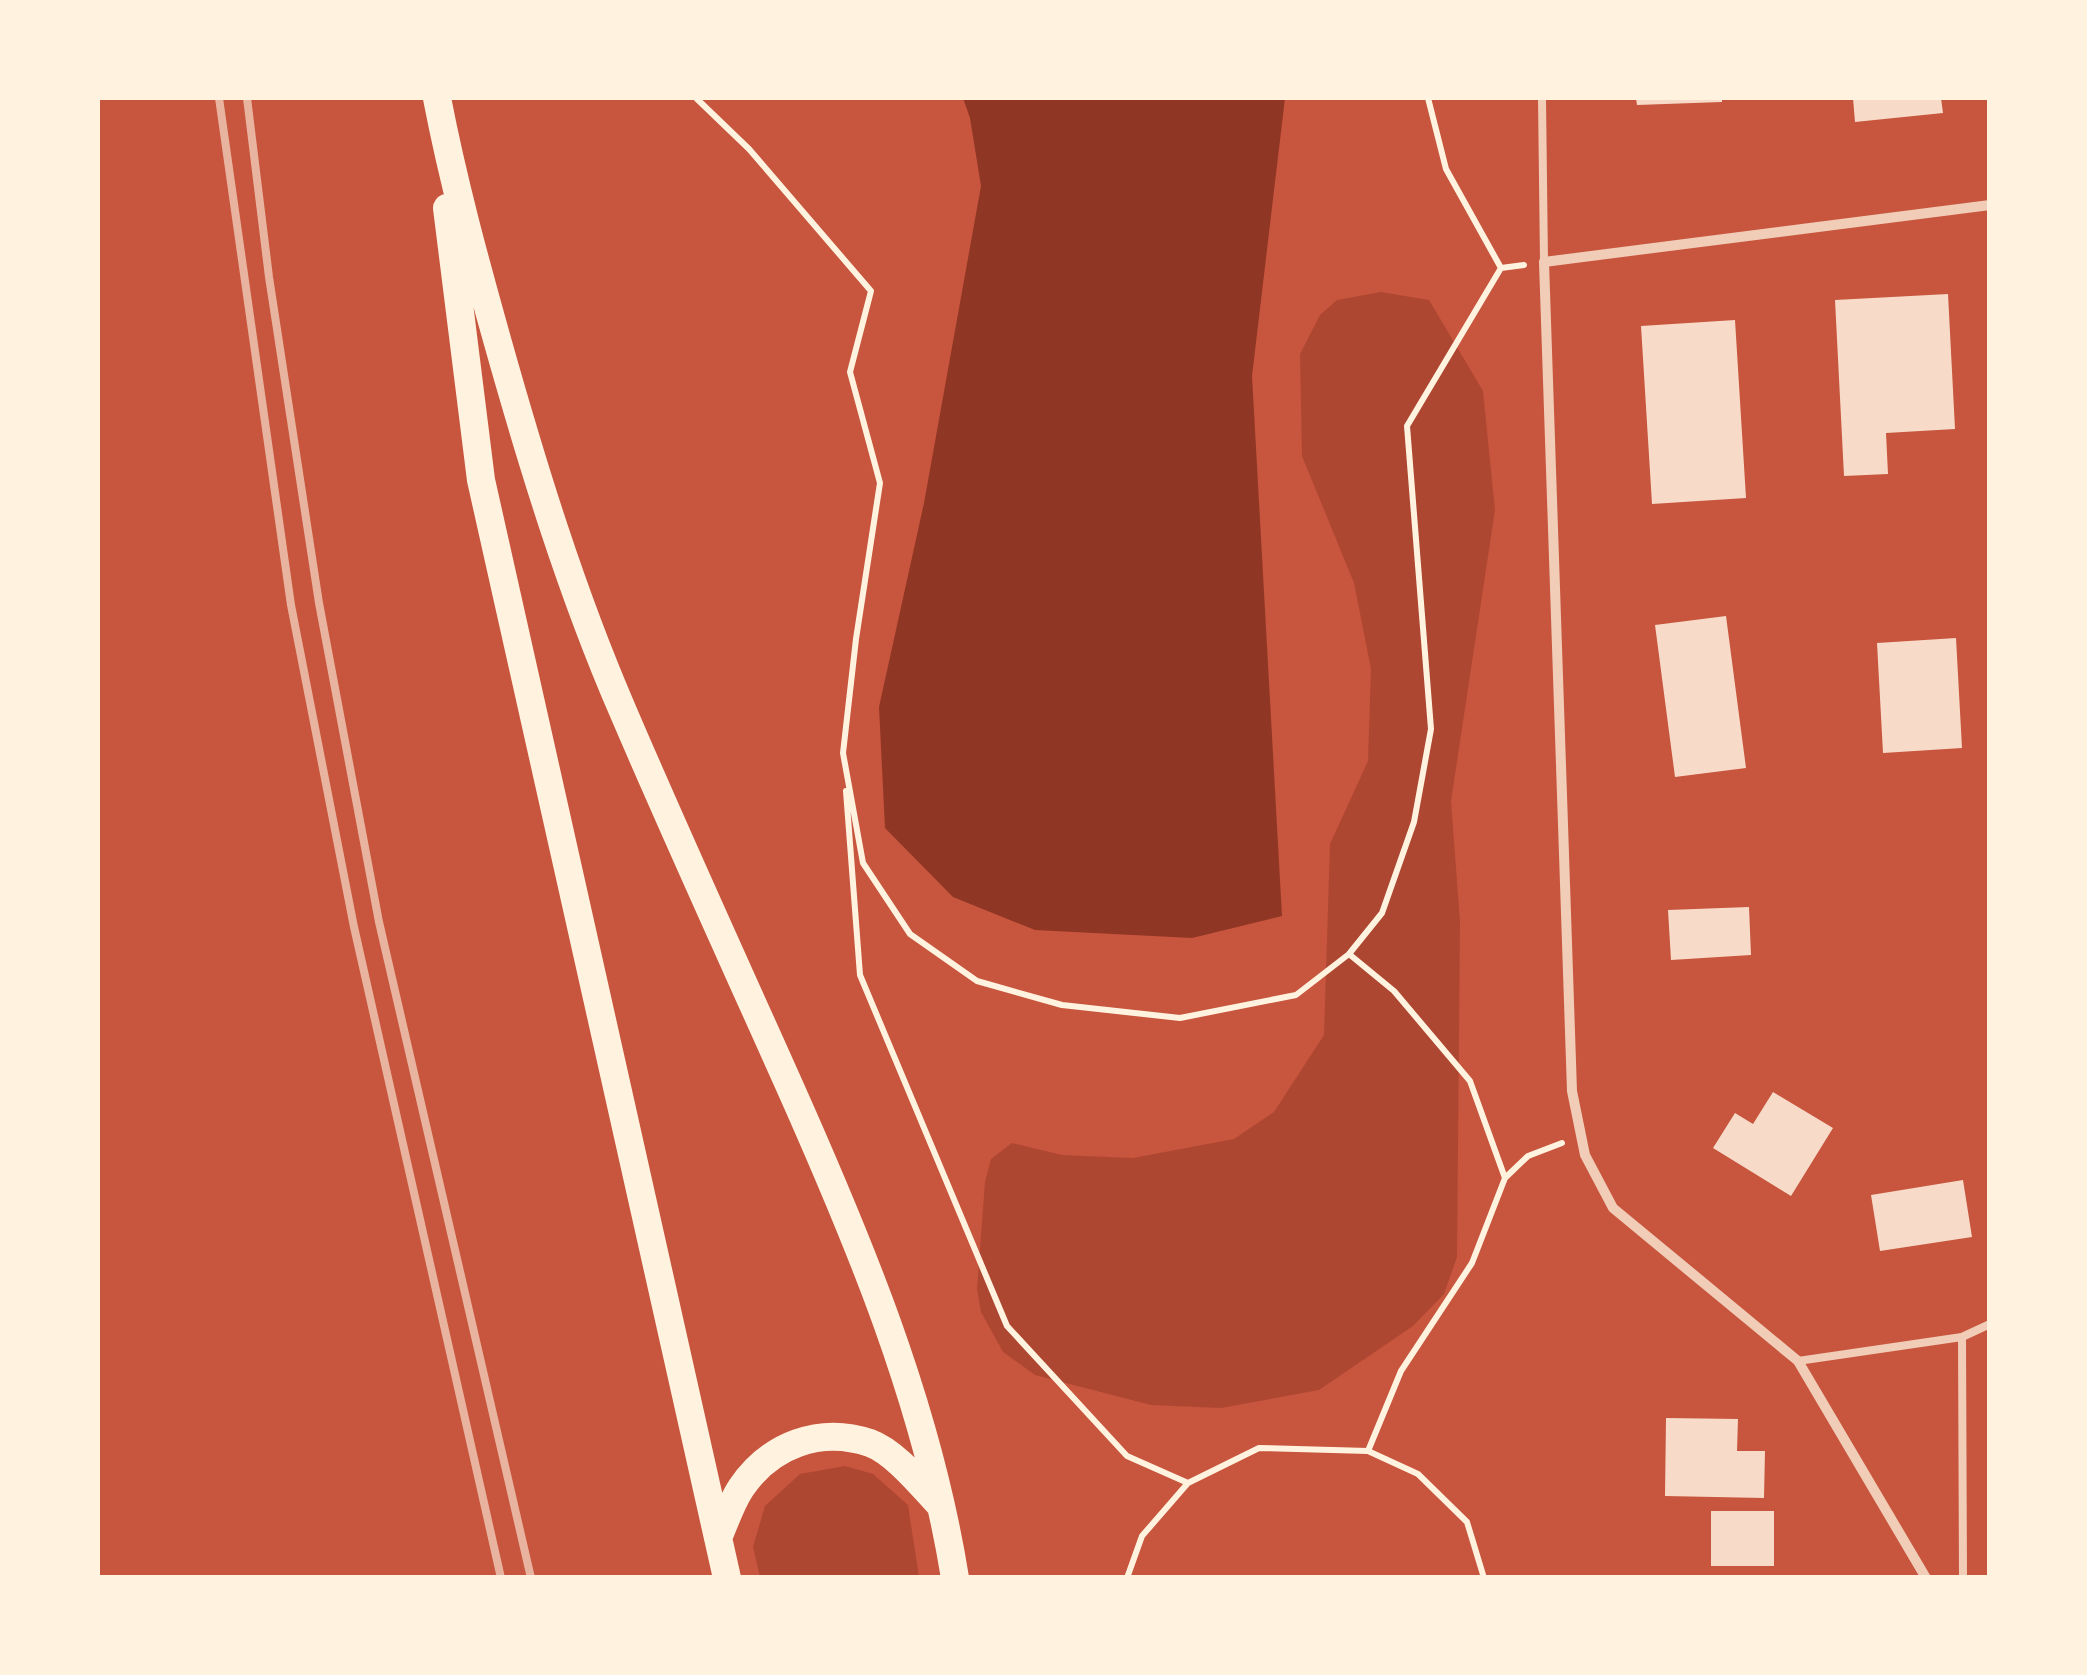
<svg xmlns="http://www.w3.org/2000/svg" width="2087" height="1675" font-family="'Fira Sans',sans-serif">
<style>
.green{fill:#ae4732}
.water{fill:#8f3625}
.building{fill:#f7dbc8}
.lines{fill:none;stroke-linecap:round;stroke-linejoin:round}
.path{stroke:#fff3e0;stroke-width:6}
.service{stroke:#f1ccb7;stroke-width:8}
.minor{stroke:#f1ccb7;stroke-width:10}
.trunk{stroke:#fff3e0;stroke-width:28}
.rail{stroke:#e9b49f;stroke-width:8}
</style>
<rect width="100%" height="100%" fill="#c8553d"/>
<!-- green -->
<path class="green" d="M 1381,292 L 1429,300 L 1483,391 L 1495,510 L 1451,801 L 1460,922 L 1457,1257 L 1444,1294 L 1413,1326 L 1319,1390 L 1221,1408 L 1151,1405 L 1035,1375 L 1003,1352 L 981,1312 L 977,1289 L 985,1182 L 991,1159 L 1012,1143 L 1062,1155 L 1133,1158 L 1234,1139 L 1274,1112 L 1324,1035 L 1330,844 L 1368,761 L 1371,669 L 1354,583 L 1302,456 L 1300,354 L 1320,315 L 1337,300 Z
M 845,1466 L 873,1474 L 908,1505 L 919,1577 L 760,1577 L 753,1547 L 765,1506 L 800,1474 Z"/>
<!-- water -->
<path class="water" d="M 963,98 L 1285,98 L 1252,376 L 1282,916 L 1192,938 L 1035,930 L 953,897 L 885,828 L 879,707 L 924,503 L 981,186 L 970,118 Z"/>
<!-- building -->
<path class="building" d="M 1636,98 L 1722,98 L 1722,102 L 1637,105 Z
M 1853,98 L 1941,98 L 1943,113 L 1855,122 Z
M 1948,294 L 1955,429 L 1886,433 L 1888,474 L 1844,476 L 1835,300 Z
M 1735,320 L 1746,498 L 1652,504 L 1641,326 Z
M 1726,616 L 1746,768 L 1675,777 L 1655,625 Z
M 1956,638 L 1962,748 L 1883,753 L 1877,643 Z
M 1749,907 L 1751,955 L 1671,960 L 1668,910 Z
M 1773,1092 L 1833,1128 L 1791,1196 L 1713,1148 L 1735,1113 L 1753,1124 Z
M 1963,1180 L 1972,1237 L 1880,1251 L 1871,1195 Z
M 1666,1418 L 1738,1419 L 1737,1451 L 1765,1451 L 1764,1498 L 1665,1496 Z
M 1711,1511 L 1774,1511 L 1774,1566 L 1711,1566 Z"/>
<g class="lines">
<!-- path -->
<path class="path" d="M 696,98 L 749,149 L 871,291 L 850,372 L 880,483 L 856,639 L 843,753 L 863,863 L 910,934 L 977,981 L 1062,1005 L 1180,1018 L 1296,995 L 1349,954 L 1382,913 L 1414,822 L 1431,729 L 1407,426 L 1501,268 L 1524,265
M 1428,98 L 1446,169 L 1501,268
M 846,791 L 860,975 L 1007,1326 L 1127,1456 L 1188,1483
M 1349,954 L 1394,991 L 1470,1081 L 1505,1178
M 1368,1451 L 1401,1371 L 1472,1263 L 1505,1178 L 1528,1156 L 1562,1143
M 1127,1578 L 1142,1536 L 1188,1483 L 1259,1448 L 1368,1451 L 1418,1474 L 1467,1522 L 1484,1578"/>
<!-- service -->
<path class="service" d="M 1542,98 L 1544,262
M 1962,1337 L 1990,1324
M 1798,1361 L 1962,1337 L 1963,1578"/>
<!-- minor -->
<path class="minor" d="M 1926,1578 L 1798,1361 L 1613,1208 L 1585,1155 L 1572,1091 L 1544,262 L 1990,205"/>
<!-- trunk -->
<path class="trunk" d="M 437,98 C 453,181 475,261 498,343 C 533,467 571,591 622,709 C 675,833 731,955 786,1078 C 858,1239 927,1403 955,1578
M 447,208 L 481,480 L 727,1578
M 718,1538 C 725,1522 731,1503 741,1488 C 770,1445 820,1426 870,1443 C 895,1452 922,1486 940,1505"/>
<!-- rail -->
<path class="rail" d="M 219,98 L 291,605 L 354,927 L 501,1578
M 247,98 L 269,277 L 319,603 L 379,922 L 531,1578"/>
</g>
<!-- border -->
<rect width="2087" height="1675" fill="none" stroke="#fff3e0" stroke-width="200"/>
</svg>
